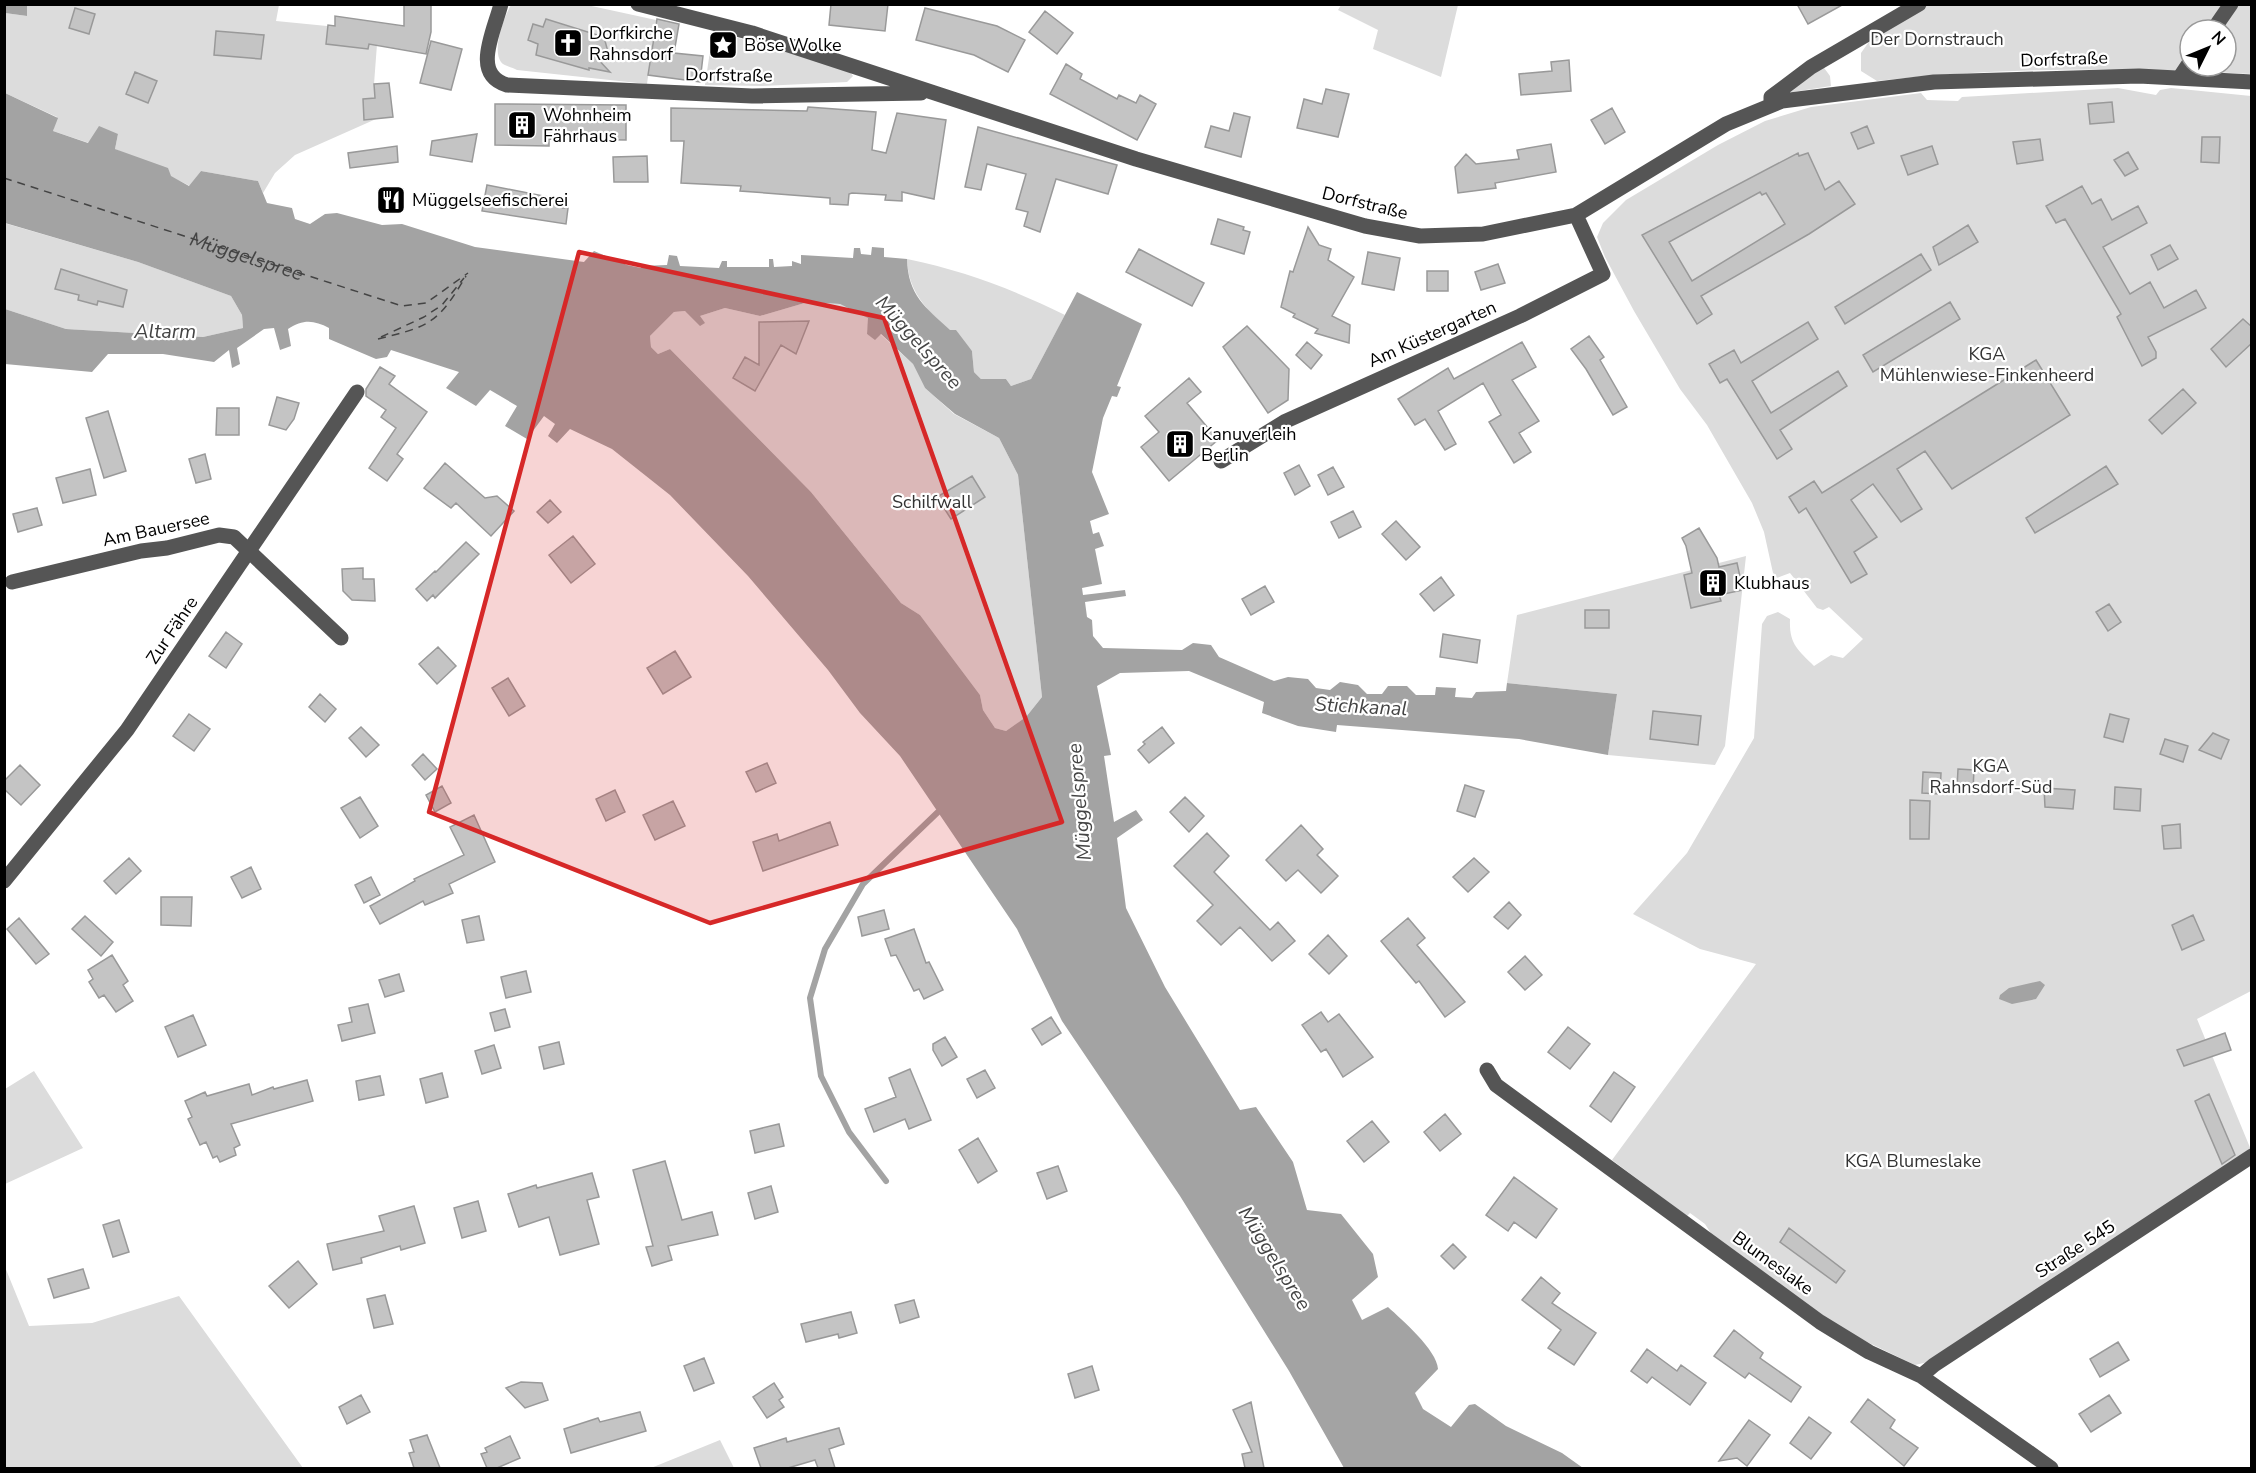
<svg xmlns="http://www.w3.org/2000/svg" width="2256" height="1473" font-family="'Nunito Sans',sans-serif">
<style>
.green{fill:#dcdcdc;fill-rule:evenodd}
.water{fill:#a3a3a3;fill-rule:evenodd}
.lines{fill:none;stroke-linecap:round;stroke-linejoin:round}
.stream{stroke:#a3a3a3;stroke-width:6}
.ferry{stroke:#444;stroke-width:1.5;stroke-dasharray:8 6;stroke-linecap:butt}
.building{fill:#c4c4c4;stroke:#999;stroke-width:1.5;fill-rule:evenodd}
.minor{stroke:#555;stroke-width:15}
.marked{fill:#d62828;fill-opacity:0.2;stroke:#d62828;stroke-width:4.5;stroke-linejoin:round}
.labels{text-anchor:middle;stroke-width:4.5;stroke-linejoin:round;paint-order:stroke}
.poi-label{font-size:18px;fill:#000;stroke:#fff;text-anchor:start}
.park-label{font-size:18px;fill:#333;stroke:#fff}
.street-label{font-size:18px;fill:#000;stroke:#fff}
.water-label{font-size:20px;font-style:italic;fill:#444;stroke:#fff}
</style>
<rect width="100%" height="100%" fill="#fff"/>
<!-- green -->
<path class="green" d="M 27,5 L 279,5 L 276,21 L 378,31 L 374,84 L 376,119 L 295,155 L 275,173 L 263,193 L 258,181 L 201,171 L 190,186 L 115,149 L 118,134 L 89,143 L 53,131 L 57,117 L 5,93 L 5,13 L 27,16 Z
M 511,5 L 587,5 L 656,20 L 647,84 L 517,70 C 513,68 506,66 503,64 C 490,53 504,17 511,5 Z
M 1341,5 L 1458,5 L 1441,77 L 1373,49 L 1378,30 L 1338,10 Z
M 1928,5 L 2251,5 L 2251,74 C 2131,67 1998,67 1877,81 L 1861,71 L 1861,53 L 1873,36 ZM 2190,30 L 2226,30 L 2226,66 L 2190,66 Z
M 713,31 L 848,69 L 853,76 L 847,82 L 762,86 L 705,85 Z
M 1822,65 L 1830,76 L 1831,86 L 1780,94 Z
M 2118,88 L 2156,95 L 2160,90 L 2171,88 L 2251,96 L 2251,991 L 2197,1019 L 2251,1150 L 1928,1362 L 1915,1365 L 1840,1329 L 1712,1235 L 1705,1224 L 1690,1213 L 1687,1216 L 1612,1160 L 1756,964 L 1700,949 L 1633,914 L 1687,853 L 1754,738 L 1762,624 L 1767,616 L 1778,612 L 1790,619 C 1789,644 1797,649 1814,666 L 1831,655 L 1843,658 L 1863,639 L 1829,607 L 1823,610 L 1817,608 L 1790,573 L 1777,578 L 1773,573 L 1764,532 L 1752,503 L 1707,425 L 1680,389 L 1634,311 L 1605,257 L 1597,237 L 1603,223 L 1626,200 L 1718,145 L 1765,121 L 1811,107 L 1921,93 L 1927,100 L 1958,101 L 1962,97 Z
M 4,223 L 138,262 L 231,296 L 242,315 L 243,328 L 203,337 L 66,329 L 5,309 Z
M 907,259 C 965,271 1012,289 1065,315 L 1031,379 L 1011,386 L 1006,379 L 981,379 L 974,372 L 972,351 C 943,322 908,303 907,259 Z
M 808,302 L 840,304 L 869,318 L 867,334 L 875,339 L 880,334 L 913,364 L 925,388 L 954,414 L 999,438 L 1018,475 L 1042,697 L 1026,717 L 1006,731 L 995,728 L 983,710 L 980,695 L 920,615 L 901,603 L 811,492 L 670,349 L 658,354 L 651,347 L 650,336 L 674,312 L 685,311 L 700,316 L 725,308 L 760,316 Z
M 1746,556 L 1725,746 L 1715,765 L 1608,755 L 1617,694 L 1507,683 L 1517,615 Z
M 34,1071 L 83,1148 L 5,1184 L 5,1089 Z
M 5,1267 L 29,1326 L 92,1323 L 179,1296 L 303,1468 L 5,1468 Z
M 720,1440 L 734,1468 L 651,1468 Z"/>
<!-- water -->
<path class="water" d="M 5,4 L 27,5 L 27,16 L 5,13 Z
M 5,93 L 58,118 L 53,131 L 88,143 L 99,126 L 118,134 L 115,149 L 168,168 L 171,176 L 189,186 L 201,171 L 258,181 L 267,203 L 292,208 L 295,219 L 310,224 L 325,214 L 337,213 L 382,225 L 402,224 L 475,247 L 584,262 L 594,251 L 627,265 L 641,268 L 641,266 L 667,265 L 669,255 L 677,256 L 680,266 L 719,268 L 722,261 L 727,261 L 727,267 L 769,267 L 769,259 L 773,259 L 774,267 L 792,266 L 792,261 L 801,264 L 801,255 L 853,258 L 854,248 L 860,248 L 861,254 L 871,255 L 872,247 L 884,248 L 884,257 L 907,259 C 908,295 925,307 950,330 L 956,330 L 972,351 L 974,372 L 981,379 L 1006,379 L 1011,386 L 1031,379 L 1077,292 L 1142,324 L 1117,386 L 1121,387 L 1117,397 L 1112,396 L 1103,418 L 1092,472 L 1109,514 L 1090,521 L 1093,534 L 1099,532 L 1104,546 L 1095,549 L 1102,584 L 1082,588 L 1083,595 L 1125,590 L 1126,596 L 1085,602 L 1087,617 L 1092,620 L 1093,636 L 1103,648 L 1182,650 L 1193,643 L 1211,645 L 1219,657 L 1274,681 L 1288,677 L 1308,679 L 1316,688 L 1330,690 L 1340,682 L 1358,685 L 1367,694 L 1382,694 L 1388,686 L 1407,686 L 1416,695 L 1435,695 L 1436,687 L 1456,688 L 1455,697 L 1472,698 L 1476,692 L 1506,691 L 1507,683 L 1617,694 L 1608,755 L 1519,739 L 1337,725 L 1336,732 L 1298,726 L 1262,713 L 1264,702 L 1189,671 L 1120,673 L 1097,686 L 1111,755 L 1104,756 L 1114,822 L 1136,810 L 1143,820 L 1117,838 L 1126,908 L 1165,987 L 1240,1110 L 1256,1107 L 1293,1162 L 1307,1210 L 1341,1214 L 1373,1254 L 1378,1277 L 1352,1300 L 1362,1320 L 1388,1307 C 1402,1320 1437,1350 1438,1369 L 1415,1393 L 1423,1409 L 1451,1427 L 1469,1405 L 1475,1404 L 1506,1426 L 1562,1453 L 1583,1468 L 1344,1468 L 1289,1371 L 1180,1196 L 1062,1021 L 1017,929 L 900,756 L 860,713 L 828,670 L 748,576 L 670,495 L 612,449 L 570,429 L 557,443 L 548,436 L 555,424 L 544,416 L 527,439 L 505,426 L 517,406 L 490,390 L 476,406 L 446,388 L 459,372 L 391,350 L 387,357 L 376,359 L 329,339 L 329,328 C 314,320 303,319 288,329 L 291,346 L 280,350 L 274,328 L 264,329 L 237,348 L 240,364 L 232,368 L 229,350 L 214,362 L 163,354 L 108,354 L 92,372 L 5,364 L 5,309 L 66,329 L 203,337 L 243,328 L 242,315 L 231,296 L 138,262 L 5,223 ZM 808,302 L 840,304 L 868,318 L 867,334 L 875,340 L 881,334 L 913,364 L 925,388 L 934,396 L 955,414 L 999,438 L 1018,475 L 1042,697 L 1026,717 L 1006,731 L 995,728 L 983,710 L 980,695 L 920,615 L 901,603 L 811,492 L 670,349 L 658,354 L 651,347 L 650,336 L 674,312 L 685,311 L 700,326 L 705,323 L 700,316 L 725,308 L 760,316 Z
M 2040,981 L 2045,985 L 2036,999 L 2012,1004 L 1999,999 L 2000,995 L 2009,988 Z"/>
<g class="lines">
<!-- stream -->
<path class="stream" d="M 886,1181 L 849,1132 L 821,1076 L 810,998 L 825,949 L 863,884 L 938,812"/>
<!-- ferry -->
<g class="ferry">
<path id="s1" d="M 4,178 L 402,306 L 426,303 L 468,273"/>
<path d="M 381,337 L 424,317 L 442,305 L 464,278"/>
<path d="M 378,339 C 431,326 438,323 466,276"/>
</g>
</g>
<!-- building -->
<path class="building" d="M 404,4 L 431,4 L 431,32 L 426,54 L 369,44 L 368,49 L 326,44 L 328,25 L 335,26 L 335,16 L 404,26 Z
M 831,4 L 888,4 L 885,31 L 829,25 Z
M 1797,4 L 1844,4 L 1808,24 Z
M 75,8 L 95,14 L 89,34 L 69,28 Z
M 925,8 L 997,26 L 1025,40 L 1008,72 L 974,55 L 916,40 Z
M 1045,11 L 1073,33 L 1057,54 L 1029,32 Z
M 546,19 L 604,37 L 608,52 L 594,55 L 610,72 L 589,68 L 589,70 L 536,55 L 538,44 L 528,40 L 533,24 L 543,27 Z
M 657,19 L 679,24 L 674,53 L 703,56 L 700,82 L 648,75 Z
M 216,31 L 264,35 L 261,59 L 214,55 Z
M 431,41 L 462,49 L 451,90 L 420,83 Z
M 1569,60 L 1571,91 L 1521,95 L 1519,74 L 1552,71 L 1551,62 Z
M 1066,64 L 1082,74 L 1080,79 L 1117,99 L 1119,95 L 1136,103 L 1140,95 L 1156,104 L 1137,140 L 1050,94 Z
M 135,72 L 157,81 L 148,103 L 126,94 Z
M 389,83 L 393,117 L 364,120 L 363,99 L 375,98 L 374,84 Z
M 1326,89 L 1349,94 L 1338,137 L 1297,128 L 1304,99 L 1322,104 Z
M 2112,102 L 2114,122 L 2090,124 L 2088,104 Z
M 495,104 L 626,105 L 626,140 L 549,139 L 549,146 L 495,145 Z
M 808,107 L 876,112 L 872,150 L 886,153 L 897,113 L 946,120 L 934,199 L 902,192 L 902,201 L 885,200 L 886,195 L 852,193 L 849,194 L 848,205 L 830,204 L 830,198 L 740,191 L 741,186 L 681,183 L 684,141 L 671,141 L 671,108 L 807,111 Z
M 1612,108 L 1625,132 L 1605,144 L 1591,120 Z
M 1234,113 L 1250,117 L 1241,157 L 1205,147 L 1211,126 L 1229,131 Z
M 1867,126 L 1874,143 L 1858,149 L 1851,133 Z
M 978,127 L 1117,165 L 1108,194 L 1056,179 L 1040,232 L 1024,226 L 1028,212 L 1016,209 L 1026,174 L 987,164 L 981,190 L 965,187 Z
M 477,134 L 472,162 L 430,155 L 432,141 Z
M 2202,137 L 2220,137 L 2219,163 L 2201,162 Z
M 2040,139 L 2043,160 L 2017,164 L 2013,142 Z
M 1551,144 L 1556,172 L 1495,183 L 1496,188 L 1458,193 L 1455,167 L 1466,154 L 1476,164 L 1519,159 L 1517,150 Z
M 397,146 L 398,162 L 350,168 L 348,153 Z
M 1932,146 L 1938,164 L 1908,175 L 1901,156 Z
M 2128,152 L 2138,169 L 2125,176 L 2114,160 Z
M 1798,153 L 1799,156 L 1808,153 L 1825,190 L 1839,181 L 1855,204 L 1809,234 L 1701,296 L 1712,314 L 1697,324 L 1642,235 ZM 1760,192 L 1762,195 L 1766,193 L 1785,224 L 1692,281 L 1669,242 Z
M 647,156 L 648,182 L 614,182 L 613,157 Z
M 487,185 L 564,200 L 563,208 L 568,208 L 566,224 L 482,211 Z
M 2082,186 L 2092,204 L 2101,199 L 2112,220 L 2138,206 L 2147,223 L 2103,247 L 2130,294 L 2150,282 L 2164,308 L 2196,290 L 2206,308 L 2148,337 L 2156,352 L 2156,358 L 2142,366 L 2117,317 L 2121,314 L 2065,219 L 2056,223 L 2046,206 Z
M 1218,219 L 1244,227 L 1243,230 L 1250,232 L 1244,254 L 1211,244 Z
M 1968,225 L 1978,242 L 1939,265 L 1933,247 Z
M 1308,227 L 1319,245 L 1331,249 L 1328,260 L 1354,277 L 1332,316 L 1350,325 L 1349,343 L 1315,333 L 1318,329 L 1293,317 L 1295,314 L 1281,307 L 1290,271 L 1293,272 Z
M 2170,245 L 2178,259 L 2158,270 L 2151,255 Z
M 1139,249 L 1204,283 L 1192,306 L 1126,272 Z
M 1368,252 L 1400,258 L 1394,290 L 1362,284 Z
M 1921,254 L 1931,270 L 1845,324 L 1835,307 Z
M 1498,264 L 1505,283 L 1481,290 L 1475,272 Z
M 61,269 L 127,290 L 123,307 L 98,301 L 97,305 L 78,300 L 79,295 L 55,289 Z
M 1427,271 L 1448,271 L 1448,291 L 1427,291 Z
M 1950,302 L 1960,319 L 1873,372 L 1863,355 Z
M 2243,319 L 2252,327 L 2252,343 L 2226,367 L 2211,349 Z
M 809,321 L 796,354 L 781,345 L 755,391 L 733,378 L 745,357 L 759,365 L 759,322 Z
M 1808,322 L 1818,339 L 1752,381 L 1771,413 L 1838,371 L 1847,386 L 1780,430 L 1792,449 L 1777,459 L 1727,379 L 1720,383 L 1709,364 L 1734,350 L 1741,363 Z
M 1247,326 L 1289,369 L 1288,400 L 1268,413 L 1223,347 Z
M 1589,336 L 1604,357 L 1600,360 L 1627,407 L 1613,415 L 1586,369 L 1571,349 Z
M 1307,342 L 1322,355 L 1311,369 L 1296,355 Z
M 1522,342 L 1536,367 L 1512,380 L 1539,421 L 1519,433 L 1531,452 L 1514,463 L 1489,422 L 1501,415 L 1483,383 L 1438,411 L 1456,444 L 1445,450 L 1425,419 L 1415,425 L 1398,399 L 1448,368 L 1454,379 Z
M 2036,360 L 2070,415 L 1952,489 L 1925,451 L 1897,469 L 1922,509 L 1901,522 L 1873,484 L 1851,500 L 1877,537 L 1854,552 L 1867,574 L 1851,583 L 1806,508 L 1799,513 L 1789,497 L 1814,481 L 1822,493 Z
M 380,367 L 395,376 L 389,384 L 427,412 L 397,454 L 403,459 L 387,481 L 369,468 L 396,428 L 381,417 L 386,410 L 366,396 L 366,389 Z
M 1189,378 L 1201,392 L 1187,403 L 1218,440 L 1169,481 L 1141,447 L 1159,432 L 1145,416 Z
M 2183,389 L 2196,403 L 2162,434 L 2149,420 Z
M 277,397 L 299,403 L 294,419 L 286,430 L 269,425 Z
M 217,408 L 239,408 L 239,435 L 216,435 Z
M 108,411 L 126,471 L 104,478 L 86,418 Z
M 205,454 L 211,479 L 196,483 L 189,459 Z
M 445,463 L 485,498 L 497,496 L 514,511 L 491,536 L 456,503 L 451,508 L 424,488 Z
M 1299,465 L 1310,486 L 1295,495 L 1284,473 Z
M 2106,466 L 2118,484 L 2035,533 L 2026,518 Z
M 1333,467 L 1344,487 L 1328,495 L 1318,475 Z
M 90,469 L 96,495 L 63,503 L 56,478 Z
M 972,476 L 985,497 L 951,519 L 937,497 Z
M 550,500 L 561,512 L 548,523 L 537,512 Z
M 37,508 L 42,525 L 18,532 L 13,514 Z
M 1353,511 L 1361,527 L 1339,538 L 1331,522 Z
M 1396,521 L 1420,547 L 1406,560 L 1382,534 Z
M 1699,528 L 1717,558 L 1719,567 L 1737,563 L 1743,590 L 1719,595 L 1721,601 L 1691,608 L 1684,575 L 1692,573 L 1686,546 L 1682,538 Z
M 573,536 L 595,564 L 571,583 L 549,555 Z
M 466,542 L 479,554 L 435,598 L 433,595 L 427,601 L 416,589 L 435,571 L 436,572 Z
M 363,568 L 363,579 L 374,579 L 375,601 L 352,600 L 343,591 L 342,569 Z
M 1441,577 L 1454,595 L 1434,611 L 1420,594 Z
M 1265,586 L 1274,602 L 1251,615 L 1242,599 Z
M 2109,604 L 2121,622 L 2108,631 L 2096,612 Z
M 1585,610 L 1609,610 L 1609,628 L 1585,628 Z
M 226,632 L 242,644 L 226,668 L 209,656 Z
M 1443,634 L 1480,640 L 1477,663 L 1440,657 Z
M 438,647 L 456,666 L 437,684 L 419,664 Z
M 675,651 L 691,677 L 663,694 L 647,668 Z
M 508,678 L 525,706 L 509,716 L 492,688 Z
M 320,694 L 336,709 L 325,722 L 309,707 Z
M 1653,711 L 1701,716 L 1698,745 L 1650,739 Z
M 189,714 L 210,729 L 194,751 L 173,736 Z
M 2110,714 L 2129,719 L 2123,742 L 2104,737 Z
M 361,727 L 379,745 L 366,757 L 349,738 Z
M 1162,727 L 1174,743 L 1149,763 L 1138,750 L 1145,744 L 1143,742 Z
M 2213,733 L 2229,740 L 2221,759 L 2199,750 Z
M 2165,739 L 2188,746 L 2183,762 L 2160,754 Z
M 423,754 L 437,769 L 425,780 L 412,765 Z
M 767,763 L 776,783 L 756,792 L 746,772 Z
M 20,765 L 40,785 L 21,805 L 4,789 L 4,781 Z
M 1958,769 L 1974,770 L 1973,789 L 1957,788 Z
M 1923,772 L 1941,773 L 1940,794 L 1922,793 Z
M 1465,785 L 1484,791 L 1475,817 L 1457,811 Z
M 442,786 L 451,803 L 435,812 L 426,795 Z
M 2115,787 L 2141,789 L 2140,811 L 2114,809 Z
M 2044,788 L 2075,790 L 2073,809 L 2045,807 Z
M 615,790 L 625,812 L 606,821 L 596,799 Z
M 360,797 L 378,826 L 360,838 L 341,808 Z
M 1185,797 L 1204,816 L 1189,832 L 1170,812 Z
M 1910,800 L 1930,801 L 1929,839 L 1910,839 Z
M 673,801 L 685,826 L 655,840 L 643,815 Z
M 474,815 L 495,862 L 449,884 L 453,893 L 425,905 L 423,901 L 380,924 L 370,906 L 415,881 L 414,879 L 464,855 L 450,827 Z
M 830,822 L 838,845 L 763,871 L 753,842 L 777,834 L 779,841 Z
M 2180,824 L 2181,848 L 2164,849 L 2162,826 Z
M 1301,825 L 1323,849 L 1317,855 L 1338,876 L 1321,893 L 1298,870 L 1286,881 L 1266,860 Z
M 1207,833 L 1229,856 L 1214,872 L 1270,930 L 1278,922 L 1295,941 L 1272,961 L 1240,927 L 1221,945 L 1197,921 L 1213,905 L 1174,866 Z
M 129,858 L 141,871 L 116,894 L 104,881 Z
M 1474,858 L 1489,872 L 1468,892 L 1453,877 Z
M 251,867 L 261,889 L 242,898 L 231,877 Z
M 371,877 L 380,895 L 364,903 L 355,885 Z
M 161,897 L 192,897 L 191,926 L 161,925 Z
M 1509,902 L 1521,915 L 1508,929 L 1494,917 Z
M 884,910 L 889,929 L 862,936 L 858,917 Z
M 2193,915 L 2204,940 L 2182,950 L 2172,925 Z
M 85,916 L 113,942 L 101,956 L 72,929 Z
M 479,916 L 484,940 L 467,943 L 462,920 Z
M 19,918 L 49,954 L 36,964 L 7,929 Z
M 1408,918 L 1425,938 L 1417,945 L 1465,1002 L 1445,1017 L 1419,981 L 1416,983 L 1381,941 Z
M 914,929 L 926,963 L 929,962 L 943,990 L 924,999 L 919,989 L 914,991 L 896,955 L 891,956 L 885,939 Z
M 1328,935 L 1347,956 L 1329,974 L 1309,954 Z
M 112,955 L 128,981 L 123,985 L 133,1001 L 116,1012 L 104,995 L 99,998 L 89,982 L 93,979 L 88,970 Z
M 1525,956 L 1542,975 L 1525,990 L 1508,972 Z
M 526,971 L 531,992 L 506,998 L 501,977 Z
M 399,974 L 404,991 L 385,997 L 379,980 Z
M 368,1004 L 375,1033 L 342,1041 L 338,1025 L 352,1022 L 349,1008 Z
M 505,1009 L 510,1027 L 495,1031 L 490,1013 Z
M 1321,1012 L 1328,1022 L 1339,1014 L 1373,1057 L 1343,1077 L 1326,1049 L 1321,1052 L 1302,1025 Z
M 193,1015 L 206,1045 L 178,1057 L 165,1027 Z
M 1051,1017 L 1061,1033 L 1042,1045 L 1032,1029 Z
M 1568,1027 L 1590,1044 L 1570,1069 L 1548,1052 Z
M 2225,1033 L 2231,1050 L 2184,1066 L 2177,1050 Z
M 945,1037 L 957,1057 L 942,1066 L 933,1050 L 933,1044 Z
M 559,1042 L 564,1064 L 544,1069 L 539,1047 Z
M 494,1045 L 501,1068 L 482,1074 L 475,1051 Z
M 910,1069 L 931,1120 L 909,1129 L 905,1119 L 874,1132 L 865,1109 L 896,1097 L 889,1078 Z
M 985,1070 L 995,1088 L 977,1098 L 967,1079 Z
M 1614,1072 L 1635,1087 L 1611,1122 L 1590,1106 Z
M 442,1073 L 448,1097 L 426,1103 L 420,1079 Z
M 380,1076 L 384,1095 L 359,1100 L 356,1081 Z
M 307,1080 L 313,1101 L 231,1124 L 240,1145 L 234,1148 L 236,1155 L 220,1162 L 217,1156 L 213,1158 L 206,1142 L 200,1145 L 188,1119 L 192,1117 L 185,1101 L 205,1092 L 207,1096 L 249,1084 L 252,1095 L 273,1087 L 274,1089 Z
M 2209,1094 L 2235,1155 L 2222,1164 L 2195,1101 Z
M 1445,1114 L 1461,1134 L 1440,1151 L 1424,1132 Z
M 1372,1121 L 1389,1142 L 1364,1162 L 1347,1141 Z
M 779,1124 L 784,1146 L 755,1153 L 750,1131 Z
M 978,1138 L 997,1171 L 978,1183 L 959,1150 Z
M 665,1161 L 682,1220 L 712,1212 L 718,1235 L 668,1246 L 672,1260 L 652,1266 L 646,1247 L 653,1246 L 633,1170 Z
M 1058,1166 L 1067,1191 L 1047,1199 L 1037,1173 Z
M 592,1173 L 599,1197 L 587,1200 L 599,1244 L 560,1255 L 549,1217 L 519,1227 L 508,1194 L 536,1185 L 537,1188 Z
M 1514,1177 L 1557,1209 L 1536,1238 L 1514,1222 L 1508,1231 L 1486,1215 Z
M 771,1186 L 778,1212 L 755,1219 L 748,1193 Z
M 478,1201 L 486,1231 L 462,1238 L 454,1208 Z
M 414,1206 L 425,1243 L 401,1250 L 400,1246 L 361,1258 L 362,1263 L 333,1270 L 327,1244 L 384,1231 L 379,1216 Z
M 119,1220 L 129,1252 L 113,1257 L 103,1225 Z
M 1789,1228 L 1845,1271 L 1836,1283 L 1780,1242 Z
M 1453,1244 L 1466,1257 L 1454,1269 L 1441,1256 Z
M 298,1261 L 317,1284 L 289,1308 L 269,1286 Z
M 83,1269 L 89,1288 L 54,1298 L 48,1279 Z
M 1541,1277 L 1560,1293 L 1552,1303 L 1596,1333 L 1574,1365 L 1548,1348 L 1561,1330 L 1522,1300 Z
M 385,1295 L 393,1324 L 374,1328 L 367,1299 Z
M 914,1300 L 919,1317 L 900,1323 L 895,1305 Z
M 851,1312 L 857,1333 L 839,1338 L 838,1334 L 806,1342 L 801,1324 Z
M 1734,1330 L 1763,1353 L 1760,1358 L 1801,1387 L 1791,1402 L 1749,1373 L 1745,1378 L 1714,1356 Z
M 2118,1342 L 2129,1360 L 2100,1377 L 2090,1359 Z
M 1647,1349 L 1677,1371 L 1681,1365 L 1706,1383 L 1690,1405 L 1652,1377 L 1647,1383 L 1631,1371 Z
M 704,1358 L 714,1383 L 694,1391 L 684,1366 Z
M 1092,1366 L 1099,1390 L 1075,1398 L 1068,1374 Z
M 521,1382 L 542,1383 L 548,1400 L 525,1408 L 506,1388 Z
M 774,1383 L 783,1397 L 779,1400 L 784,1407 L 767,1418 L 753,1397 Z
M 361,1395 L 370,1412 L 347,1424 L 339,1407 Z
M 2109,1395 L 2121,1413 L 2091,1432 L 2079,1414 Z
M 1868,1399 L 1895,1420 L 1890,1428 L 1918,1448 L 1904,1466 L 1851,1422 Z
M 1251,1402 L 1261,1453 L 1264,1468 L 1245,1468 L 1242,1454 L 1252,1452 L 1233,1410 Z
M 640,1412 L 646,1431 L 571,1453 L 564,1429 L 598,1418 L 600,1422 Z
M 1809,1417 L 1831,1433 L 1811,1459 L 1790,1443 Z
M 1749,1420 L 1770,1435 L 1747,1466 L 1737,1458 L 1719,1461 Z
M 839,1428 L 844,1444 L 829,1449 L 835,1468 L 818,1468 L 815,1460 L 788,1468 L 761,1468 L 754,1448 L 786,1438 L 787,1442 Z
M 427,1435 L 440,1468 L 414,1468 L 409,1453 L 414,1452 L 410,1440 Z
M 510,1436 L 520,1458 L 497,1468 L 487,1468 L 481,1454 L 487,1452 L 485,1448 Z"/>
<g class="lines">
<!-- minor -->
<path class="minor" d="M 501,4 C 494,32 471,74 507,85 L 752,96 L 921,93
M 638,4 L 752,33 L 1136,159 L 1365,226 L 1420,236 L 1483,234 L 1576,215 L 1726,124 L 1782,101 L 1934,82 L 2139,76 L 2252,82
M 2213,30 L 2231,4
M 2180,77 L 2190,62
M 1771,104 L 1771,97 L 1811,67 L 1919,4
M 1221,461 L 1286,421 L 1520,316 L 1603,274 L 1576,215
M 12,582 L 141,551 L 167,548 L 219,535 L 234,537 L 341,638
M 4,881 L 127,730 L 357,392
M 1487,1070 L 1496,1085 L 1820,1322 L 1869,1352 L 1921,1376 L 2051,1468
M 1921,1376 L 1934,1365 L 2252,1156"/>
</g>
<!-- marked area -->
<path class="marked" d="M 579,252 L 884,318 L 1062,822 L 710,923 L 429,812 Z"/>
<!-- icons -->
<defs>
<g id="church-square" transform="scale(1.5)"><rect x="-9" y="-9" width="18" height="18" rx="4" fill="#000" stroke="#fff"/><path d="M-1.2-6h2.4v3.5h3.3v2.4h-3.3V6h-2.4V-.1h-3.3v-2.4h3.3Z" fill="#fff"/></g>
<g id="sight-square" transform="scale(1.5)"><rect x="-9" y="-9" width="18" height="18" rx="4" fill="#000" stroke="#fff"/><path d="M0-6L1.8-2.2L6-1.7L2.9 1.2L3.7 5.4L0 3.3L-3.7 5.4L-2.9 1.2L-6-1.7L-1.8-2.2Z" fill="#fff"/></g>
<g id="building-square" transform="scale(1.5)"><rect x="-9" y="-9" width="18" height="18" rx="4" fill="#000" stroke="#fff"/><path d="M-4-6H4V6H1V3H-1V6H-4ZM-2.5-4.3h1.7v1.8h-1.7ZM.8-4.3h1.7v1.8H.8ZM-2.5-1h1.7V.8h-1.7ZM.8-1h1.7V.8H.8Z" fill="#fff"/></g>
<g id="restaurant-square" transform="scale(1.5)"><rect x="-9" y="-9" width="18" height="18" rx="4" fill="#000" stroke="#fff"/><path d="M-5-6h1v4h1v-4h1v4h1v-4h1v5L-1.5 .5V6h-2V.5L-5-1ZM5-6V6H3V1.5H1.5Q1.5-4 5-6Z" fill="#fff"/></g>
</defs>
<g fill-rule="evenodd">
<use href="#church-square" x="568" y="43"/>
<use href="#sight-square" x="723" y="45"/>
<use href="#building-square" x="522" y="125"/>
<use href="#restaurant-square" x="391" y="200"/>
<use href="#building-square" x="1180" y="444"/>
<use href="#building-square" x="1713" y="583"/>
</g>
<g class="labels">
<!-- poi labels -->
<g class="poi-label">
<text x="589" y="39">Dorfkirche<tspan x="589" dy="21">Rahnsdorf</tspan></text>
<text x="744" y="51">Böse Wolke</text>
<text x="543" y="121">Wohnheim<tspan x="543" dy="21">Fährhaus</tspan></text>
<text x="412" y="206">Müggelseefischerei</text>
<text x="1201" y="440">Kanuverleih<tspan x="1201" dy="21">Berlin</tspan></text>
<text x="1734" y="589">Klubhaus</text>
</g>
<!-- park labels -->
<g class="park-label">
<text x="1937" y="45">Der Dornstrauch</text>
<text x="1987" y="360">KGA<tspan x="1987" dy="21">Mühlenwiese-Finkenheerd</tspan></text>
<text x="932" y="508">Schilfwall</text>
<text x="1991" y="772">KGA<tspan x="1991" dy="21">Rahnsdorf-Süd</tspan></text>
<text x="1913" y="1167">KGA Blumeslake</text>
</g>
<!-- street labels -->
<g class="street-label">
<text transform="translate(2064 59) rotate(-2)" y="6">Dorfstraße</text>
<text transform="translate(729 75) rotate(1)" y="6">Dorfstraße</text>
<text transform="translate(1365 203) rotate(14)" y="6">Dorfstraße</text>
<text transform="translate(1432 334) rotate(-24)" y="6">Am Küstergarten</text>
<text transform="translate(156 529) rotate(-12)" y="6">Am Bauersee</text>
<text transform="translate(172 630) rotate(-56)" y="6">Zur Fähre</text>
<text transform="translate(2075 1249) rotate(-33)" y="6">Straße 545</text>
<text transform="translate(1773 1263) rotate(36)" y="6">Blumeslake</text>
</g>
<!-- water labels -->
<g class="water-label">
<text dy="7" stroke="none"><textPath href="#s1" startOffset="255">Müggelspree</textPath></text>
<text x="165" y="338">Altarm</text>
<text transform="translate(919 342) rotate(48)" y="7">Müggelspree</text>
<text transform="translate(1361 706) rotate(3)" y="7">Stichkanal</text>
<text transform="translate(1079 802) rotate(-95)" y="7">Müggelspree</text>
<text transform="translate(1275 1258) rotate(58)" y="7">Müggelspree</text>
</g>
</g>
<!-- border -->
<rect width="2256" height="1473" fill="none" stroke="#000000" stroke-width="12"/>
<!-- north arrow -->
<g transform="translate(2208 48) rotate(47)"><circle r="28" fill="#ffffff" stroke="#999999" stroke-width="1.5"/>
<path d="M0-4.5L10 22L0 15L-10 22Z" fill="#000000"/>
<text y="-9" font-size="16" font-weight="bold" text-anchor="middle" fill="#000000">N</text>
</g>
</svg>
